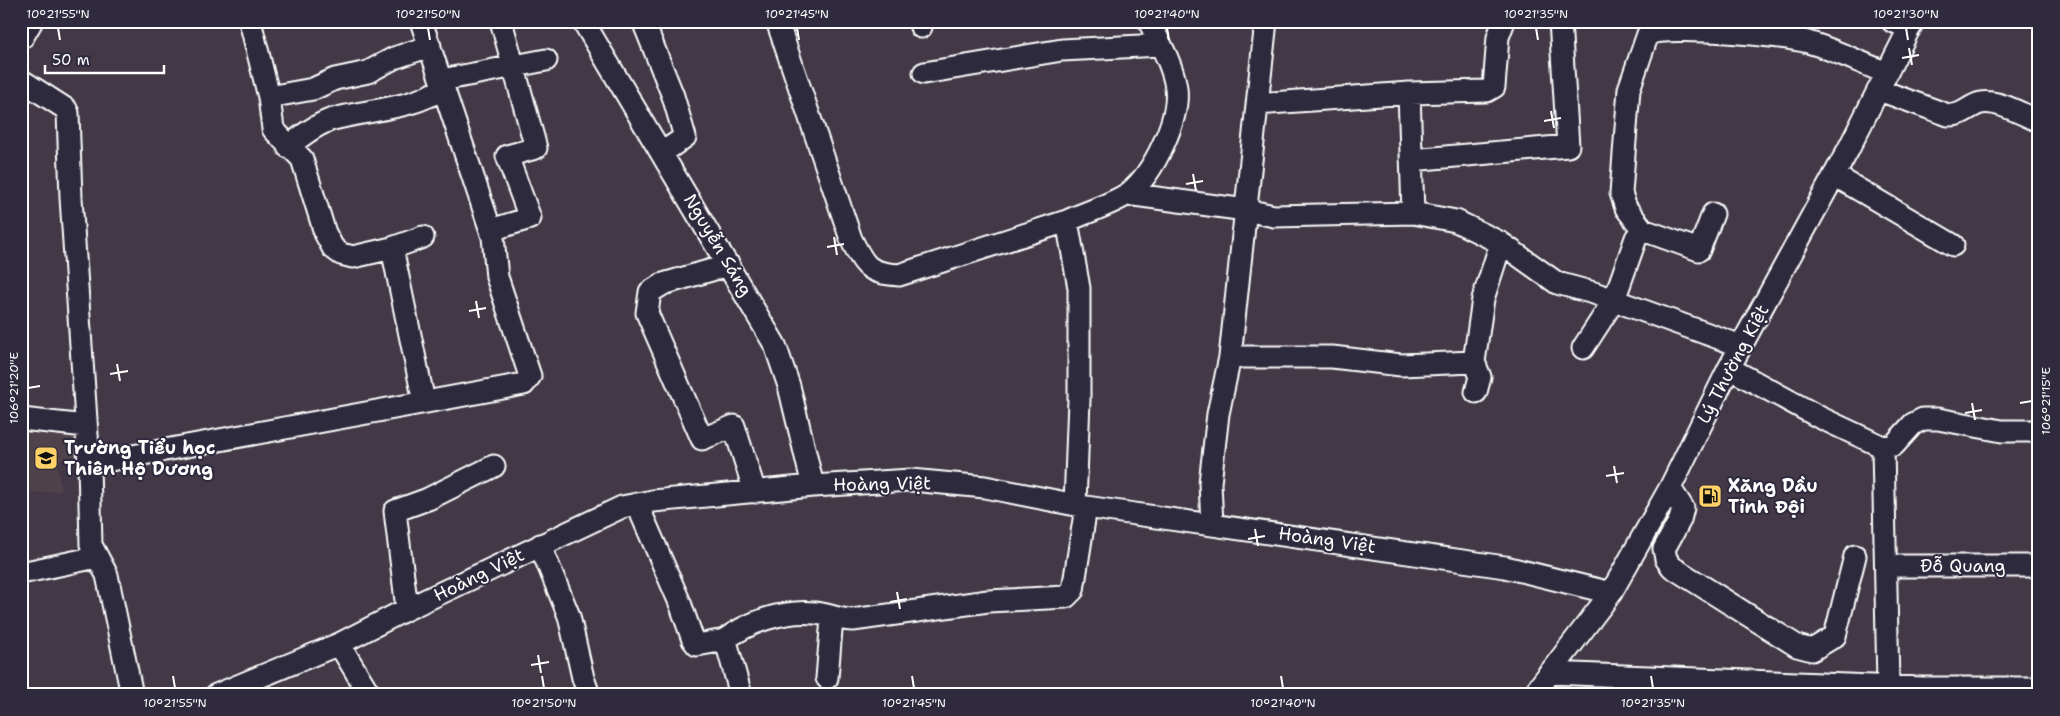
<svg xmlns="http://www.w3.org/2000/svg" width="2060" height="716" font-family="'Shantell Sans',sans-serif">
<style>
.built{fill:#4f424c}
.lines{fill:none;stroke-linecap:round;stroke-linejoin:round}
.minor-casing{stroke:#fff;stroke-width:25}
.major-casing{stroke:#fff;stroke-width:30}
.minor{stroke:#2f2a3d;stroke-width:21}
.major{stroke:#2f2a3d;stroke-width:26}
.ticks{fill:none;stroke:#fff;stroke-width:2}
.labels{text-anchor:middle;stroke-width:4;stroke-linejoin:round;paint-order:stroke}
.street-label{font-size:18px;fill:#fff;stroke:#2f2a3d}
.poi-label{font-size:18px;font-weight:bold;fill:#fff;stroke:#2f2a3d;text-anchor:start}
.neatline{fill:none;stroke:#fff;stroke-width:2}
.ticks-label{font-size:12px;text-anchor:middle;fill:#fff}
</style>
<rect width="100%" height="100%" fill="#423846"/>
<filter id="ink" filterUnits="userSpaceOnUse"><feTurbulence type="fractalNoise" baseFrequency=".02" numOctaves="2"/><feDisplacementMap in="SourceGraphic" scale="10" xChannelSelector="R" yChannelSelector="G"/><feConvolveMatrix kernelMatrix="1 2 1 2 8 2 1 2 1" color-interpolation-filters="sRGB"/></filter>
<g filter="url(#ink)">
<!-- built -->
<path class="built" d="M 21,422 L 82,432 L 83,456 L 57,461 L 61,491 L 21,494 Z"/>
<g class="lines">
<!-- minor casing -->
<g class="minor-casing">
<path id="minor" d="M 250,21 L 269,97 L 273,129 L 302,159 L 325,233 L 333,248 L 341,254 L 353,257 L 392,248 L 423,237
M 583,21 L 775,345 L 789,386 L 813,486
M 643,21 L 673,96 L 685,137 L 662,153
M 777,21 L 851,239 C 865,267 868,273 899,275 L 1067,221
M 919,21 L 921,27
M 1892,21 L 1910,28
M 924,73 L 1062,50 L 1161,45
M 21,80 L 66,109 L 68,113 L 71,198 L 89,464 L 91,545 L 107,575 L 132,695
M 442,80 L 546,60
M 1879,90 L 1948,115 C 1964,116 1968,106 1981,103 C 1999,100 2023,115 2039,121
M 269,97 L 313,89 L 335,79 L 368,72 L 394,58 L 430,46
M 1257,104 L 1409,93 L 1487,91 L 1494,87 L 1498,37 L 1504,21
M 288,147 C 301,136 314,126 330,120 C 367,109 413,110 444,87
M 1411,160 L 1568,146 L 1560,21
M 1834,175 L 1953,245
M 1127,194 L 1246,210 L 1274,216 L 1413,213 L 1409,93
M 1413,213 L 1456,221 L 1501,243 L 1557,283 L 1594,293 L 1741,346
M 1713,214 L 1699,250 L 1643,230 L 1626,208 L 1621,193 L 1629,89 L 1648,34 C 1668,25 1784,35 1808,42 C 1835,50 1861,63 1887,73
M 491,230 L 530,218 L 507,156 L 536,148 L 501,21
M 392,248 L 424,402
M 729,265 L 663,284 L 650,292 L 647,313 L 702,439 L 734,426 L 755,492
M 1614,300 L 1636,238 L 1643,230
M 1583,348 L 1609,308 L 1610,299
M 1230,357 L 1332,357 L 1401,365 L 1474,362
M 1729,368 L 1819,417 L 1883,447 L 1894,445 L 1913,424 L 1923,419 L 1938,419 L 2002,431 L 2039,431
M 1476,392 L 1480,377 L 1474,362 L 1483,299 L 1501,243
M 21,419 L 86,426
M 1883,447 L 1888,685
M 89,464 L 524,384 L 530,376 L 497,277 L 493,237 L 421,21
M 1670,488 L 1683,508 L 1680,520 L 1664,549 L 1666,559 L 1672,567 L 1797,646 L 1812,650 L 1835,636 L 1855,556
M 637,504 L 680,603 L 693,640 L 697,645 L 719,641 L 727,645 L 741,695
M 1075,504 L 1079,400 L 1079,288 L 1067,221 C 1086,212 1111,205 1129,193 C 1153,174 1180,119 1176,88 C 1173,65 1159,42 1149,21
M 1212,524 L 1210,483 L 1218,414 L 1230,357 L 1266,21
M 540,545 L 569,616 L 583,678 L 589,695
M 1887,566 L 2039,566
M 21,573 L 97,557
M 407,609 L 395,511 L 428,499 L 494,466
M 723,641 C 748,622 783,610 815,613 C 828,614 839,620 853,620 L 988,601 L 1066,597 L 1073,590 L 1086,507
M 339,644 L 370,695
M 1549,673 L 1923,688 L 2039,688
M 827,678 L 832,618
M 216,695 L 339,644 L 407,609 L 622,507 L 653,501 L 813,486 L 911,480 L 985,487 L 1086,507 L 1505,567 L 1611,593
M 1533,695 L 1611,593 L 1670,488 L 1729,368 L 1848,150 L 1913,21"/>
</g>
<!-- major casing -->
<g class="major-casing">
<path id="major" d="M 21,35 L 29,21"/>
</g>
<!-- minor -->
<use href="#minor" class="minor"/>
<!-- major -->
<use href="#major" class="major"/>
</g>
</g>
<!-- ticks -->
<path class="ticks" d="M 58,28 L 60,40M 428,28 L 430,40M 797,28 L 799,40M 1167,28 L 1169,40M 1536,28 L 1538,40M 1906,28 L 1908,40M 1909,48 L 1912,65M 1902,58 L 1919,55M 1551,111 L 1554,128M 1544,121 L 1561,118M 1193,174 L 1196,191M 1186,184 L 1203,181M 834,237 L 837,255M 827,247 L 844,244M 476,301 L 479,318M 469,311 L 486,308M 117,364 L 120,381M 110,374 L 128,371M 28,388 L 40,386M 1972,403 L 1975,420M 2020,403 L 2032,401M 1965,413 L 1982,410M 1614,466 L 1617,483M 1606,476 L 1624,473M 1255,529 L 1258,546M 1248,539 L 1265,536M 897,592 L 900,609M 890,602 L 907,599M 538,655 L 541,673M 531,665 L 549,662M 173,676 L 175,688M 542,676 L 544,688M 912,676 L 914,688M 1281,676 L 1283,688M 1651,676 L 1653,688"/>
<!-- icons -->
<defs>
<g id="school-square" transform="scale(1.25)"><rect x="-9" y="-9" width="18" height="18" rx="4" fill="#ffd166" stroke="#2f2a3d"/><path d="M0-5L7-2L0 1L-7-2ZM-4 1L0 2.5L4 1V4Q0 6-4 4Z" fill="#111"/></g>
<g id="fuel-square" transform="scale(1.25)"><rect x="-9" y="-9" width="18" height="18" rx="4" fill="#ffd166" stroke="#2f2a3d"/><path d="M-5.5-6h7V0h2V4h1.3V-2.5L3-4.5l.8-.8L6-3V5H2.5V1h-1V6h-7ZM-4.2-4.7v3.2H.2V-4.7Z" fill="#111"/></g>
</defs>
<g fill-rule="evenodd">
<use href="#school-square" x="46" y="458"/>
<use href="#fuel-square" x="1710" y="496"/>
</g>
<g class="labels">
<!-- street labels -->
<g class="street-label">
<text transform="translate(718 245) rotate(59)" y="6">Nguyễn Sáng</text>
<text transform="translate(1733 364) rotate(-62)" y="6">Lý Thường Kiệt</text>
<text transform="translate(882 484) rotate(-1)" y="6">Hoàng Việt</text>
<text transform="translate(1327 540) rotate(8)" y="6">Hoàng Việt</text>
<text x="1963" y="572">Đỗ Quang</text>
<text transform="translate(479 575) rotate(-26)" y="6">Hoàng Việt</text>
</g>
<!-- poi labels -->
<g class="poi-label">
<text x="64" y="454">Trường Tiểu học<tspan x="64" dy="21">Thiên Hộ Dương</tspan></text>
<text x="1728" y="492">Xăng Dầu<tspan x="1728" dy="21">Tỉnh Đội</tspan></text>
</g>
</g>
<!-- margin -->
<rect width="2060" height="716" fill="none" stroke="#2f2a3d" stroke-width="55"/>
<!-- scale -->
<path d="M45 65v8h119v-8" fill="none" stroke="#ffffff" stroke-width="2.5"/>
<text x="52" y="65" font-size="15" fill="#ffffff" stroke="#2f2a3d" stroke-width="4" paint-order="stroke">50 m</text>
<rect x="28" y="28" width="2004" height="660" class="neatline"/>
<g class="ticks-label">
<text x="58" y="18">10°21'55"N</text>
<text x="428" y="18">10°21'50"N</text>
<text x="797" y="18">10°21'45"N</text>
<text x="1167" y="18">10°21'40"N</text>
<text x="1536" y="18">10°21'35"N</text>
<text x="1906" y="18">10°21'30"N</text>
<text transform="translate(14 388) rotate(-90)" y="4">106°21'20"E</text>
<text transform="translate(2046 401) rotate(-90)" y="4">106°21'15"E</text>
<text x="175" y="707">10°21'55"N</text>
<text x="544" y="707">10°21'50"N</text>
<text x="914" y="707">10°21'45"N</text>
<text x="1283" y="707">10°21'40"N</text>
<text x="1653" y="707">10°21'35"N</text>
</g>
</svg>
